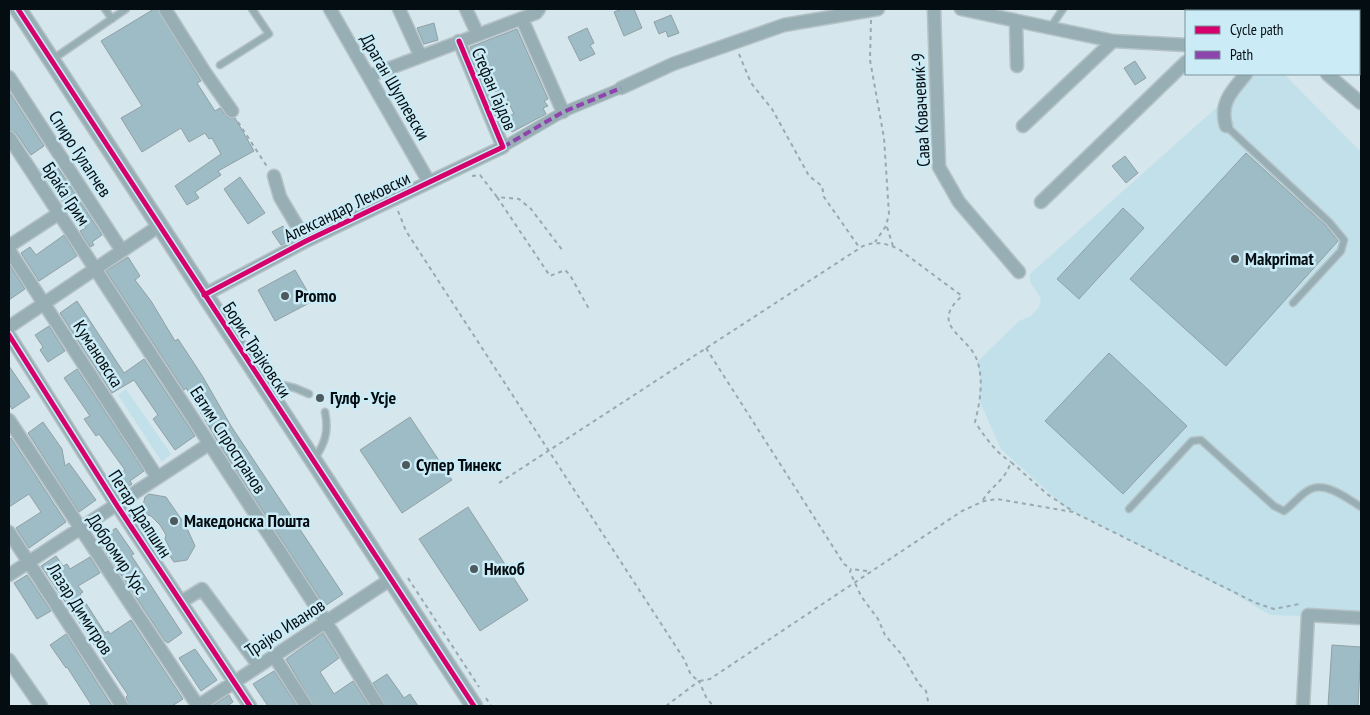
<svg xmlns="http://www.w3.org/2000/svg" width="1370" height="715" font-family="'PT Sans Narrow',sans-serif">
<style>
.built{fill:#c2e0ea}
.building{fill:#9dbcc6;stroke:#92a0a4}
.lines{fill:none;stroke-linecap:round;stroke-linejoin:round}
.service-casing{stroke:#b5c3c7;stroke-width:9}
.pedestrian-casing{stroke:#b5c3c7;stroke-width:12}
.minor-casing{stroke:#b5c3c7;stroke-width:15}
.tertiary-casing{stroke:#b5c3c7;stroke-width:19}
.path{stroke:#98aab0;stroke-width:2;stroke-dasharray:4 4;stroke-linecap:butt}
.service{stroke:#98aeb5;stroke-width:6}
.pedestrian{stroke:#98aeb5;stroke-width:10}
.minor{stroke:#98aeb5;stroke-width:12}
.tertiary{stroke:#98aeb5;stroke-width:16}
.quiet{stroke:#8e44ad;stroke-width:4;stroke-dasharray:8 4;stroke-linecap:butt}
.cycleway-casing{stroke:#cbebf6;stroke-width:8}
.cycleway{stroke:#d6006c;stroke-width:5}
.poi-dot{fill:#4d5a5e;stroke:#cbebf6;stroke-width:2}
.labels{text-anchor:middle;stroke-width:5;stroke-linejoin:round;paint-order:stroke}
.street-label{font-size:18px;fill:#040e12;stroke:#cbebf6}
.poi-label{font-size:18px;font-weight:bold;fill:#040e12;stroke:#cbebf6;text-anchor:start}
</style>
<rect width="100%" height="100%" fill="#d5e6ec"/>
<!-- built -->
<path class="built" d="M 1246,74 L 1284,74 L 1361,152 L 1361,618 L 1270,615 L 1231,592 L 1066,508 L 1001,449 L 980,402 L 979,391 L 981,382 L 977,362 L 1019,321 L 1031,316 L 1039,307 L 1041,298 L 1030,282 L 1030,274 L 1225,100 Z
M 126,389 L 171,454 L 162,462 L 118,395 Z"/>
<!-- building -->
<path class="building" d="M 154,9 L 157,9 L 201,81 L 197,83 L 215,111 L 220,108 L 228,118 L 235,118 L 254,151 L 218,171 L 221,175 L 195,192 L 199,198 L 187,205 L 175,186 L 221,154 L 212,138 L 209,139 L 205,133 L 189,142 L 181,128 L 142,152 L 121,118 L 142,106 L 101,41 Z
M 622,9 L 634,9 L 642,28 L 624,36 L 614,12 Z
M 671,15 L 679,33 L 668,37 L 666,31 L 659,34 L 654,22 Z
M 434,23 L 438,40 L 424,44 L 417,28 Z
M 587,28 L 594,43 L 590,45 L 595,54 L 580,61 L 568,37 Z
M 517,29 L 548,99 L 544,101 L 548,106 L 543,108 L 546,114 L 512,132 L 506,117 L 514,114 L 506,97 L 499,101 L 488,70 L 486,71 L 480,55 L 474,57 L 470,47 Z
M 1135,61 L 1146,78 L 1135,85 L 1124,68 Z
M 9,92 L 44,146 L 31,155 L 16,133 L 9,129 Z
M 1246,153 L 1325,225 L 1338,241 L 1226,366 L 1130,279 Z
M 1125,156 L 1138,173 L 1126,183 L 1112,166 Z
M 53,160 L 102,235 L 92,242 L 94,245 L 90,247 L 80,231 L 86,228 L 77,214 L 72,217 L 40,168 Z
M 240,177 L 265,213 L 248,224 L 224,189 Z
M 1123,208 L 1144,228 L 1079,299 L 1057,279 Z
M 283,226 L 289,236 L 293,234 L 295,238 L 281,245 L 272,232 Z
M 64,235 L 77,256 L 39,281 L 21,253 L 30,247 L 36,255 Z
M 128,257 L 140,276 L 135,280 L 151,301 L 175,341 L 178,339 L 203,377 L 231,426 L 343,594 L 325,606 L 221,447 L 186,388 L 184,390 L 106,271 Z
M 9,264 L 25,289 L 9,300 Z
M 295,270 L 313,301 L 275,321 L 258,290 Z
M 77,301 L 124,373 L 144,359 L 195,436 L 175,450 L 153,419 L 158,415 L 134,380 L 112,393 L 60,313 Z
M 49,326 L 65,351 L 48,362 L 40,350 L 43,347 L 35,335 Z
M 1109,353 L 1187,426 L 1123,494 L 1045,421 Z
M 9,366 L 30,397 L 12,409 L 9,404 Z
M 77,369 L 144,471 L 130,481 L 132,484 L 119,493 L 111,480 L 125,470 L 99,434 L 96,436 L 84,419 L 90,416 L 64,378 Z
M 410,417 L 452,480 L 402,513 L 360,450 Z
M 43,422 L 62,449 L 65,466 L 69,463 L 96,500 L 79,512 L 28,433 Z
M 11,438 L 66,522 L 29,548 L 16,528 L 41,512 L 29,494 L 9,507 L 9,440 Z
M 149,494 L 166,497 L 186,526 L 195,546 L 187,560 L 174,562 L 169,555 L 170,549 L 165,539 L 166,535 L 160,525 L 151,516 L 145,514 L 142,509 L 145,497 Z
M 468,507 L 528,600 L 480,631 L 419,539 Z
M 116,528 L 134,554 L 131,555 L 182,633 L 168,643 L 165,641 L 98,540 Z
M 56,556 L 63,566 L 67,564 L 70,569 L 90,557 L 100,573 L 78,586 L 83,592 L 80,594 L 105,633 L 108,631 L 110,634 L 131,620 L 183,699 L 172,706 L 130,706 L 126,697 L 128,695 L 41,566 Z
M 27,575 L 51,611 L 37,619 L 14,583 Z
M 323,633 L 339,658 L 320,672 L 334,694 L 353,681 L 369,706 L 314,706 L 286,659 Z
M 66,634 L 112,706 L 92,706 L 67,667 L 66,668 L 50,645 Z
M 1332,645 L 1361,647 L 1358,706 L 1328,706 Z
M 195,649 L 217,680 L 201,691 L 179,658 Z
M 274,671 L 297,706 L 268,706 L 253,684 Z
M 387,674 L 404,698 L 410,694 L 418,706 L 386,706 L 373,683 Z
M 229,695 L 233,702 L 227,706 L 212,706 Z"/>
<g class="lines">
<!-- service casing -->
<g class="service-casing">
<path id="service" d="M 105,9 L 112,19
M 1050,28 L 1063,9
M 53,59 L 126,9
M 220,65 L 269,34 L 252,9
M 1226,126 L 1329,222 L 1344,240 L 1341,251 L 1293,303
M 265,381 L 295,388 L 309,394
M 314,460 C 325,443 329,432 325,412
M 1129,509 L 1192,441 L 1201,440 L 1274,506 L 1284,511 C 1293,505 1301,493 1311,489 C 1327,482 1348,499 1361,507"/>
</g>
<!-- pedestrian casing -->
<g class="pedestrian-casing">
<path id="pedestrian" d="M 503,147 L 563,112 L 621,88"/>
</g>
<!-- minor casing -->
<g class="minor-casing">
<path id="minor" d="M 165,9 L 204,71 L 232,111
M 330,9 L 429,182
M 399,9 L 420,55
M 466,9 L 478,35
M 934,9 L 939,167 L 959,202 L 1019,272
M 961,9 L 1113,41 L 1186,45
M 1294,11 L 1297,9
M 522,19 L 563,112
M 1016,21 L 1017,66
M 1327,74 L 1361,103
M 369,76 L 536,13 L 539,9
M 9,77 L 122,251
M 621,88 L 673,64 L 784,25 L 878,9
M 1023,126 L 1113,41
M 1226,126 C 1219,103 1232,91 1246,74
M 9,137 L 326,622 L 378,706
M 274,176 L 280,197 L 306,241
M 1041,202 L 1186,62
M 9,246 L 58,214
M 9,250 L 157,477
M 204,295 L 306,241 L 503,147 L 459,41
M 9,327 L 159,226
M 9,335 L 116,504 L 250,706
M 9,420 L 198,706
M 9,532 L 122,706
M 9,575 L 209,444
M 181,602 L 202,589 L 259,666
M 274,656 L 306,706
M 9,660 L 41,706
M 198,706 L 391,579
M 1303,706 L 1308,615 L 1361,618"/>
</g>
<!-- tertiary casing -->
<g class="tertiary-casing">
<path id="tertiary" d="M 18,9 L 474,706"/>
</g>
<!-- path -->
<path class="path" d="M 871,20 L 870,60 L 884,138 L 889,214 L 886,226 L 875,242
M 739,54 L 751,83 L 772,109 L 809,176 L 822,186 L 824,197 L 859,247
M 238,122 L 268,168
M 472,176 L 480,175 L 497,197 L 519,199 L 531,209 L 563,251
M 497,197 L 550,276 L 565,270 L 570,275 L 589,309
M 398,211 L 406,231 L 684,659 L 691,675 L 699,681 L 710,679 L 962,511 L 984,501 L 997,499 L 1073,512 L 1256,603 L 1274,609 L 1299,604
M 887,227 L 893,246
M 706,348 L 844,564 L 851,569
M 499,483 L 863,246 C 877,241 887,243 900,250 L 962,296 C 928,326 968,335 977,360 C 984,380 980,402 975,422 C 985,437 995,452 1011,462
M 983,500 C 991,486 1005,481 1011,462 L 1047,494 L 1071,510
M 867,571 L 851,569 L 850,572 L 861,596 L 878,619 L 885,635 L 902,655 L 919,684 L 926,691 L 929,706
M 408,578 L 479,687
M 486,698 L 491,706
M 666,706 L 699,681 L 706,697 L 713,706"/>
<!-- service -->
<use href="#service" class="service"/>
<!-- pedestrian -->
<use href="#pedestrian" class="pedestrian"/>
<!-- minor -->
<use href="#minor" class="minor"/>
<!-- tertiary -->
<use href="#tertiary" class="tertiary"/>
<!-- quiet -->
<path class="quiet" d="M 503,147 L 563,112 L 621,88"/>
<!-- cycleway casing -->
<g class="cycleway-casing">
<path id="cycleway" d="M 18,9 L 474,706
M 204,295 L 306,241 L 503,147 L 459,41
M 9,335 L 116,504 L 250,706"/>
</g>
<!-- cycleway -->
<use href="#cycleway" class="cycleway"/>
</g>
<!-- markers -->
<g class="poi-dot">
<circle cx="1235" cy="259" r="5"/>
<circle cx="285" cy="296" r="5"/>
<circle cx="320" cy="398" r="5"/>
<circle cx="406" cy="465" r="5"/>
<circle cx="174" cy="521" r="5"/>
<circle cx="474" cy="569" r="5"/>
</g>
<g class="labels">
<!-- street labels -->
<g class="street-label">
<text transform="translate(395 87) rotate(60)" y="6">Драган Шуплевски</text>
<text transform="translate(494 89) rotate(67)" y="6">Стефан Гајдов</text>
<text transform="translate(921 110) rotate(-93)" y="6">Сава Ковачевиќ-9</text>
<text transform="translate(80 154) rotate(57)" y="6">Спиро Гулапчев</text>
<text transform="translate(66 194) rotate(57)" y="6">Браќа Грим</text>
<text transform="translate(347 207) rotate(-26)" y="6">Александар Лековски</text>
<text transform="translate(257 350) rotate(57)" y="6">Борис Трајковски</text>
<text transform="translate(98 354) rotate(57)" y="6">Кумановска</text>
<text transform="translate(228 440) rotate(57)" y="6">Евтим Спространов</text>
<text transform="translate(140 514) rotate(57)" y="6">Петар Драпшин</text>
<text transform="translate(117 554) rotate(56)" y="6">Добромир Хрс</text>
<text transform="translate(80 609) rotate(57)" y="6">Лазар Димитров</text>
<text transform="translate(285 628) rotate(-33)" y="6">Трајко Иванов</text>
</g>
<!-- poi labels -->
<g class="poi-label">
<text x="1245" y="265">Makprimat</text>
<text x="295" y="302">Promo</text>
<text x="330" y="404">Гулф - Усје</text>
<text x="416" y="471">Супер Тинекс</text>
<text x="184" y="527">Македонска Пошта</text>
<text x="484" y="575">Никоб</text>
</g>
</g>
<!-- border -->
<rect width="1370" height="715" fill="none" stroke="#040e12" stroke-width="20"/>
<!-- legend -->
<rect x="1185" y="10" width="175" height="65" fill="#cbebf6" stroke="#7b939b"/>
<rect x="1195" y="26" width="25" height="8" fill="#d6006c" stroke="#7b939b"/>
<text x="1230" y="35" font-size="15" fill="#040e12">Cycle path</text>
<rect x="1195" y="51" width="25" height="8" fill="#8e44ad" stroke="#7b939b"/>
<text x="1230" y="60" font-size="15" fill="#040e12">Path</text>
</svg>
